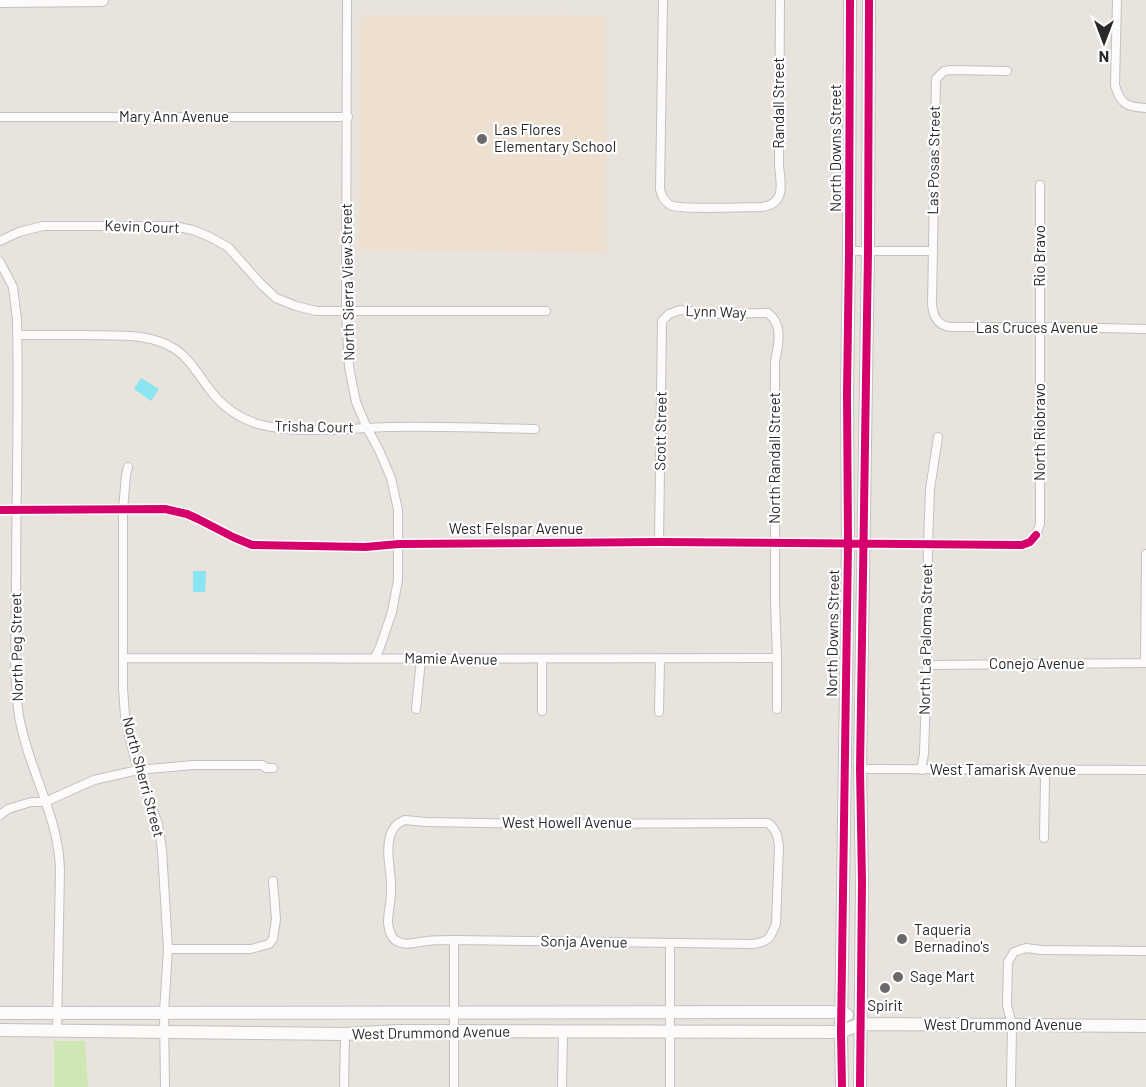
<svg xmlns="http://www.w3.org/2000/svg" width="1146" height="1087" font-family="Barlow,sans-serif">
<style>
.education{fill:#ede0d1}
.green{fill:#cfe7b3}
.water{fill:#8ae4f2}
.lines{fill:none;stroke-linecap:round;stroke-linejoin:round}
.street-casing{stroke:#c2c0c0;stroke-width:10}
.secondary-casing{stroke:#c2c0c0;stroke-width:14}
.street{stroke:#fcfbfa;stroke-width:8}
.secondary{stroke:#fcfbfa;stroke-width:12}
.cycleway-casing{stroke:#fff;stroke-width:11}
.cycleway{stroke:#d6006c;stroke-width:8}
.poi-dot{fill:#6c6a68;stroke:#fff;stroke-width:2}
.labels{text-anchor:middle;stroke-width:4.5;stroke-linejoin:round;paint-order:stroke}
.street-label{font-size:15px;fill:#292929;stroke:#fff}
.poi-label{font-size:15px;fill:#292929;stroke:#fff;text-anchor:start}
</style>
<rect width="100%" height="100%" fill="#e9e3de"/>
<!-- education -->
<path class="education" d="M 363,15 L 606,16 L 607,253 L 359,250 L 359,27 Z"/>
<!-- green -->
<path class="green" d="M 54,1041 L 85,1041 L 88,1087 L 54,1087 Z"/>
<!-- water -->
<path class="water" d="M 141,378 L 159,389 L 151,401 L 134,389 Z
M 193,571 L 206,571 L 205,592 L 193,592 Z"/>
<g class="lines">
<!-- street casing -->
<g class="street-casing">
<path id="street" d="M 347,0 L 346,311 L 349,367 L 356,402 L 367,428 L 379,450 L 391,478 L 398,510 L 398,580 L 392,612 L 380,647 L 375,658
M 663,0 L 660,189 C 661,195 664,201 670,205 C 678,210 747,207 762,207 C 786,204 781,184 779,166 L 780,0
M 1117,0 L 1115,85 C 1120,104 1127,107 1146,108
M 1007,71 L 951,70 L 944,71 L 936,79 L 932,304 C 933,316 937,325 950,327 L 1058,327 L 1146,329
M 0,117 L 348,117
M 0,241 L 19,232 L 43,226 L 174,226 L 193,230 L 210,237 L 228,247 L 261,284 L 276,298 L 296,306 L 316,311 L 546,311
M 849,251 L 933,251
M 0,262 L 13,287 L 17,320 C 19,410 16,499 16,589 C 16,629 13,677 19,716 C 28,769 59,816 60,870 L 57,1030
M 17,335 C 40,335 63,335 86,335 C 115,336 149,332 175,349 C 190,359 199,376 210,390 C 222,406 239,418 258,424 C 297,435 348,428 389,427 C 438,426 487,428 535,429
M 128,467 L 126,475 L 123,510 L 123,688 L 125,716 L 131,744 L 138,770 L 158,824 L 162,850 L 168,949 L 164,1012 L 165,1087
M 0,510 L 165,509 L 187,514 L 198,519 L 233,537 L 252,545 L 365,547 L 399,544 L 659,542 L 1022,545 C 1034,541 1036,536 1040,524 L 1040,185
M 659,542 L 662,321 L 669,314 L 680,310 L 712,314 L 768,313 C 784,325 778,346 775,362 L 775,600 L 777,658 L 777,709
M 124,658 C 342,658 559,660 777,658
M 542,660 L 542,711
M 1145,663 L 1146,554
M 927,665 L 1146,663
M 416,709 L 421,660
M 659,712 L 660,660
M 860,769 L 1146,770
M 921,770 L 924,754 L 927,665 L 928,544 L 930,489 L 938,437
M 1042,771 L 1045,779 L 1044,838
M 0,815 L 8,809 L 31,802 L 45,802 L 94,780 L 138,770 L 193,765 L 262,765 L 266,768 L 273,768
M 405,820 L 426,822 L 539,824 L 768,823 C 777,830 778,837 779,847 L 776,924 C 770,939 768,942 753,944 L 454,940 C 445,940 436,940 427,941 C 416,942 405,947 395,940 C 390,936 389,929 388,923 C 388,912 391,902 391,891 C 392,872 385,854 390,836 C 393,827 397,823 405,820 Z
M 168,949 L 251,949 L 269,944 L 273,939 L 276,919 L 273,881
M 344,1087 L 345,1034
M 454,1087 L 454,940
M 562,1087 L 563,1032
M 670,1087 L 670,943
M 1011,1087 L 1012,1025 L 1007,1005 L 1008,962 L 1014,952 L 1026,948 L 1042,950 L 1146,951"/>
</g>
<!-- secondary casing -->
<g class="secondary-casing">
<path id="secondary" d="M 0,1 L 102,0
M 0,1013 L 842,1012 L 847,1015
M 0,1030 L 345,1034 L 399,1031 L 841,1032 L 860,1024 L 1146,1026
M 842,1087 L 841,1032 L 848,544 L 847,393 L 849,251 L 850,0
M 860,1087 L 862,882 L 860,769 L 868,251 L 869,0"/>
</g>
<!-- street -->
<use href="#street" class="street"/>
<!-- secondary -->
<use href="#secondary" class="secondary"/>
<!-- cycleway casing -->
<g class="cycleway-casing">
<path id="cycleway" d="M 0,510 L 165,509 L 187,514 L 198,519 L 233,537 L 252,545 L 365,547 L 399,544 L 659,542 L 1022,545 L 1030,542 L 1036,535
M 842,1087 L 841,1032 L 848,544 L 847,393 L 849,251 L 850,0
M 860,1087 L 862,882 L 860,769 L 868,251 L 869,0"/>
</g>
<!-- cycleway -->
<use href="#cycleway" class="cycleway"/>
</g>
<!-- markers -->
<g class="poi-dot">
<circle cx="482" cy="139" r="6"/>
<circle cx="902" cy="939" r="6"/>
<circle cx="898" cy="977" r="6"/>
<circle cx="885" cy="988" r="6"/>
</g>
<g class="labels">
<!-- street labels -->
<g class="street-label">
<text transform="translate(779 103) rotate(-90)" y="5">Randall Street</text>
<text x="174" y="122">Mary Ann Avenue</text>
<text transform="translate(836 148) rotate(-90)" y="5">North Downs Street</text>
<text transform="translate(934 160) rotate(-89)" y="5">Las Posas Street</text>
<text transform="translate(142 227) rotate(2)" y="5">Kevin Court</text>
<text transform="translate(1040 256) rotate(-90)" y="5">Rio Bravo</text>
<text transform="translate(348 282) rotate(-91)" y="5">North Sierra View Street</text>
<text transform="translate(716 312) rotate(2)" y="5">Lynn Way</text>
<text x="1037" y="333">Las Cruces Avenue</text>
<text transform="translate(314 427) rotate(1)" y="5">Trisha Court</text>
<text transform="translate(661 431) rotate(-89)" y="5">Scott Street</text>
<text transform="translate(1040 432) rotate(-90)" y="5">North Riobravo</text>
<text transform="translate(775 458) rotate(-90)" y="5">North Randall Street</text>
<text x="516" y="534">West Felspar Avenue</text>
<text transform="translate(833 633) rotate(-89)" y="5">North Downs Street</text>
<text transform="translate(926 639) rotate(-89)" y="5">North La Paloma Street</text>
<text transform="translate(17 647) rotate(-91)" y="5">North Peg Street</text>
<text transform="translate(451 659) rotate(1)" y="5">Mamie Avenue</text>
<text x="1037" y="669">Conejo Avenue</text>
<text x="1003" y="775">West Tamarisk Avenue</text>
<text transform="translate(143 777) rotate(75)" y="5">North Sherri Street</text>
<text x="567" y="828">West Howell Avenue</text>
<text transform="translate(584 942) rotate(1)" y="5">Sonja Avenue</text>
<text x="1003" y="1030">West Drummond Avenue</text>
<text transform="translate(431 1033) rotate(-1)" y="5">West Drummond Avenue</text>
</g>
<!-- poi labels -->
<g class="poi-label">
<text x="494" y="135">Las Flores<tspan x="494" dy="17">Elementary School</tspan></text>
<text x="914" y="935">Taqueria<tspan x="914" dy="17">Bernadino's</tspan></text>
<text x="910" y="982">Sage Mart</text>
<text x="885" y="1011" text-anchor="middle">Spirit</text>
</g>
</g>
<!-- north arrow -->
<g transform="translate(1104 42) rotate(180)" stroke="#ffffff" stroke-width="4.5" paint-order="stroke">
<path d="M0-4.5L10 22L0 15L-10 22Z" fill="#292929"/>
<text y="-9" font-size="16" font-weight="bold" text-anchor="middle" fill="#292929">N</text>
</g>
</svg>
